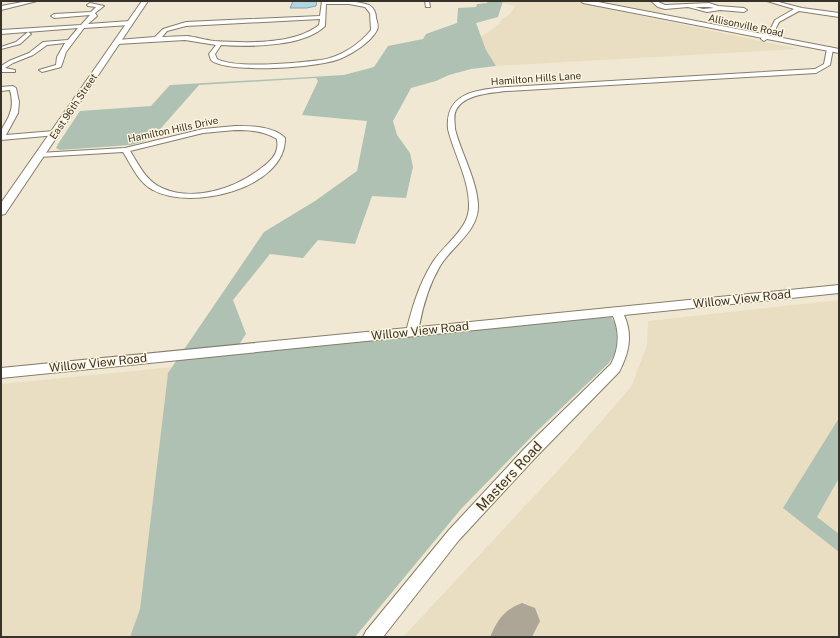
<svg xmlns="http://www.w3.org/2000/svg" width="840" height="638" font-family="'Public Sans',sans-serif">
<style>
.built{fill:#eadec2}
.green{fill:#aec1b2}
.water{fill:#aed5e2;stroke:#8aa4ab}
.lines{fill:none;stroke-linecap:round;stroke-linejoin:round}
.taxiway{fill:#ada696;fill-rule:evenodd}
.minor-casing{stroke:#857d6a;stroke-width:2}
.major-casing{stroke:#857d6a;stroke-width:2}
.minor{fill:#fff;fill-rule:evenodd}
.major{fill:#fff;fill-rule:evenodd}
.labels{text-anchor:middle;stroke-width:3;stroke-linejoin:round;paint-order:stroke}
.far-street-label{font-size:10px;fill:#37332b;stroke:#fff6e0}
.street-label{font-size:12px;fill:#37332b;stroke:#fff6e0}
.near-street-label{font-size:14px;fill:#37332b;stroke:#fff6e0}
</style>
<rect width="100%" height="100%" fill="#f1e8d3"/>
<!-- built -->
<path class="built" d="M 503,1 L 570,1 L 799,49 L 496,66 L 486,50 L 481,37 L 498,25 L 502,19 L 510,14 L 515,6 L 502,3 Z
M 602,1 L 649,1 L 665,14 Z
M 839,300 L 839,637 L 403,637 L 563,465 L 631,387 L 647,345 L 648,321 Z
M 173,367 L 168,374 L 140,609 L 130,637 L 1,637 L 1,384 Z"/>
<!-- green -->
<path class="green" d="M 488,1 L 503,1 L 498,17 L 476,23 L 486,50 L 496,66 L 471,69 L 449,75 L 436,81 L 411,88 L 393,121 L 397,135 L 410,153 L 413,167 L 406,198 L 372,196 L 355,244 L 318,240 L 303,258 L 270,254 L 233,300 L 246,334 L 234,352 L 611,317 L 620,331 L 619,347 L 609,363 L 537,431 L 461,509 L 355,637 L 130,637 L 140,609 L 168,373 L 264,232 L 315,201 L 357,171 L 367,121 L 302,115 L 318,81 L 316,78 L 199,85 L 155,135 L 145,141 L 130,145 L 60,150 L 56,148 L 58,144 L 80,111 L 151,106 L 170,85 L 344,75 L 374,67 L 388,46 L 423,39 L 426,34 L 457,23 L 458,8 L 476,7 L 477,4 L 487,3 Z
M 839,418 L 839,478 L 817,517 L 839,534 L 839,552 L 783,508 Z"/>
<!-- water -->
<path class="water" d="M 293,1 L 317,1 L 316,6 L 307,8 L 290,8 Z"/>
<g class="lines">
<!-- taxiway -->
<path class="taxiway" d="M 522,603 L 535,608 L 540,621 L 532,637 L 490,637 C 498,619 504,610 522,603 Z"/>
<!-- minor casing -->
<g class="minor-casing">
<path id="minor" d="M 28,1 L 37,1 L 1,10 L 1,6 Z
M 322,1 C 335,1 356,0 369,5 C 374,8 376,13 376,18 C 377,22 379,26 377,30 C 371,42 353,53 342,58 C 322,68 226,74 211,60 L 209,54 L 216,45 L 185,40 L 117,44 L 114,42 L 117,40 L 155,37 L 163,29 L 186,22 L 320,16 ZM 326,4 L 349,4 L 365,7 L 370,13 L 371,30 C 359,45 340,57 321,60 C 298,63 235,69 217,59 L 215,54 L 221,45 C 249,47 304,47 325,26 ZM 320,19 L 319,25 C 294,45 245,43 214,41 C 205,40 196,37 187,36 C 179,36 170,37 162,37 L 167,31 L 186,26 Z
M 425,1 L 429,1 L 430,7 L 426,7 Z
M 651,1 L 656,1 L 665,5 L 709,3 L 718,6 L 744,8 L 747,10 L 744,12 L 720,10 L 707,12 L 688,7 L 665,9 L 658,7 ZM 695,7 L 709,7 L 714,8 L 703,9 Z
M 767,1 L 775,1 L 802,8 L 839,13 L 839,17 L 799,11 L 779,22 L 775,30 L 770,31 L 767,39 L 764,41 L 761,39 L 766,29 L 771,28 L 775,20 L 794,9 Z
M 90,3 L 104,6 L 95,13 L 97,16 L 88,24 L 130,21 L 133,23 L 130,25 L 84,28 L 66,52 L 61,67 L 42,72 L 39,70 L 56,65 L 57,57 L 65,43 L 47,45 L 33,55 L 13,63 L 5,68 L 15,70 L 15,72 L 2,72 L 1,66 L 9,61 L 29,53 L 43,42 L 68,40 L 78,28 L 1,34 L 1,30 L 81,25 L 90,15 L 54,18 L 51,16 L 54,14 L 91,12 L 96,7 L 88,6 L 87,5 Z
M 28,32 L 31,34 L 20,44 L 1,49 L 1,47 L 16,42 Z
M 830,47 L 833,49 L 830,65 L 816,73 L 506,91 C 491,93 464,94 456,110 C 453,116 455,122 455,129 C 461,153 477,180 478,205 C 479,231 452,246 440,266 C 429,285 423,305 419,327 L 839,285 L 839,293 L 624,315 C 633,335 629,353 619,372 L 535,458 L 459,540 L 383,637 L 363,637 L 366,631 L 449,530 L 525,448 L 611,364 C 619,349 620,332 613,316 L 1,378 L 1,368 L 407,328 C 413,305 419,285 431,265 C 442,245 470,230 469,205 C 469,179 454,154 448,129 C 445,92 477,90 506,87 L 815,69 L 824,64 L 827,49 Z
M 13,86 L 16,88 L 19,102 L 18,113 L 6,135 L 54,131 L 57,131 L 57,135 L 1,140 C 1,123 6,126 10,113 C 13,106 12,98 10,90 L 1,91 L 1,87 Z
M 235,126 C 251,126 273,126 285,138 C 286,189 190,211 153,190 C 138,182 132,166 123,152 L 39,157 L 35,155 L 39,153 L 125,148 L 203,129 ZM 235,130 C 250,130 264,131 277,139 C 277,142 278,145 277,148 C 276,157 267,164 260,169 C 234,189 193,202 162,188 C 146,181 139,165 130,151 L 203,133 Z"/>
</g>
<!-- major casing -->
<g class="major-casing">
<path id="major" d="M 142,1 L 148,1 L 5,214 L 1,215 L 1,203 Z
M 580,1 L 593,1 L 839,49 L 839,53 L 583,3 Z"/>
</g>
<!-- minor -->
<use href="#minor" class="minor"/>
<!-- major -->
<use href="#major" class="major"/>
</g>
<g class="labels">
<!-- far-street labels -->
<g class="far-street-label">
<text transform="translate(746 25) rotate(12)" y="4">Allisonville Road</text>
<text transform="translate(536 78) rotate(-4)" y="4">Hamilton Hills Lane</text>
<text transform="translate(73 106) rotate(-56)" y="4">East 96th Street</text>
<text transform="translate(173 129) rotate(-12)" y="4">Hamilton Hills Drive</text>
</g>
<!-- street labels -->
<g class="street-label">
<text transform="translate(742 299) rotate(-6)" y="4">Willow View Road</text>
<text transform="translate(420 331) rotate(-6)" y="4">Willow View Road</text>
<text transform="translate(98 363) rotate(-6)" y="4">Willow View Road</text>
</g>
<!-- near-street labels -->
<g class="near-street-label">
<text transform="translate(509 476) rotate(-47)" y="5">Masters Road</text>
</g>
</g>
<!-- border -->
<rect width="840" height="638" fill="none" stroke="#37332b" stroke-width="4"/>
</svg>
